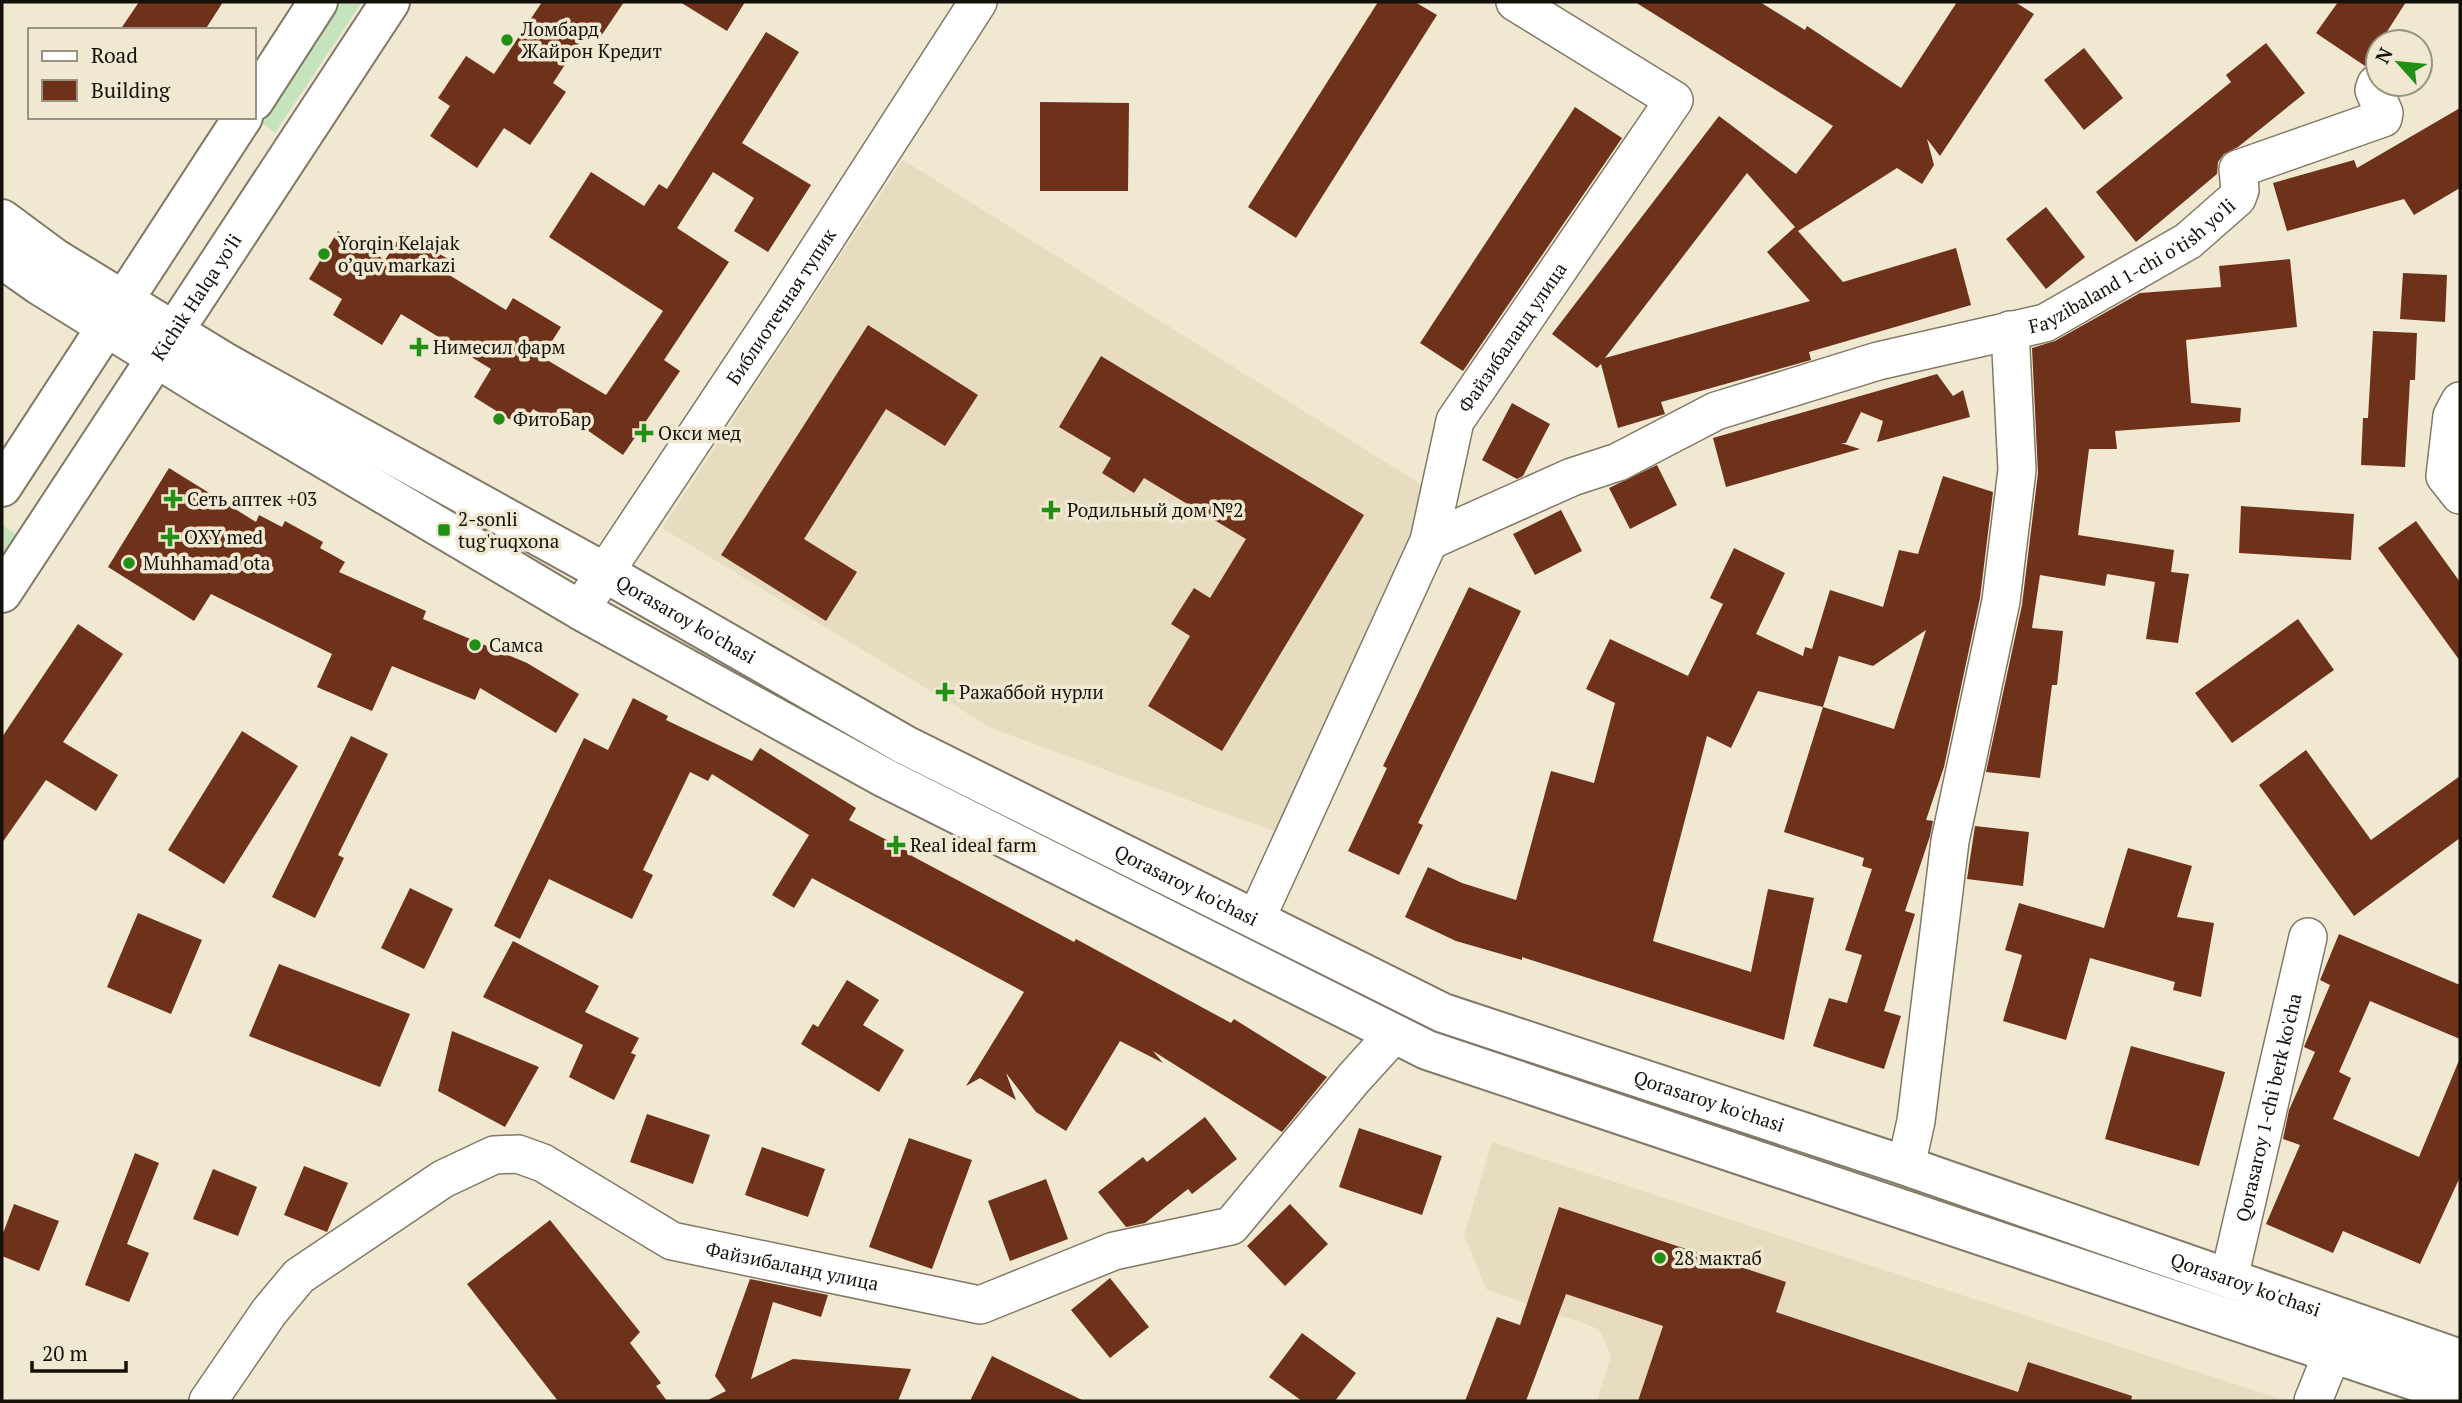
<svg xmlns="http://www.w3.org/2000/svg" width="2462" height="1403" font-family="'PT Serif',serif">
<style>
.built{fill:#e7dcbf}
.green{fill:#c5e3bc}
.building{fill:#6e311a;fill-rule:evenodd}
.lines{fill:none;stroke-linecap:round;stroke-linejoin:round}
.street-casing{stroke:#817966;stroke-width:40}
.secondary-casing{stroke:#817966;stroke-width:42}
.highway-casing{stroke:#817966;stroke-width:42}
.street{stroke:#fff;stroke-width:37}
.secondary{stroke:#fff;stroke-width:38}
.highway{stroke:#fff;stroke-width:38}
.poi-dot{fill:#228f15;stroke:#f1e8d2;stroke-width:2.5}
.labels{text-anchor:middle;stroke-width:7;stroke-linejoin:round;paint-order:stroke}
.poi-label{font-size:19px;fill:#14110a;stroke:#f1e8d2;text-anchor:start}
.street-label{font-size:19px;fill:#14110a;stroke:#f1e8d2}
</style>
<rect width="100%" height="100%" fill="#f1e8d2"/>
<!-- built -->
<path class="built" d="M 903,160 L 1435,493 L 1279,833 L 993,729 L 662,528 Z
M 1492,1142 L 2287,1401 L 1597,1401 L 1611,1356 L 1599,1329 L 1486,1289 L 1464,1235 Z"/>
<!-- green -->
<path class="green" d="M 342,2 L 362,2 L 275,133 L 262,123 Z
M 2,525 L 22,538 L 2,570 Z"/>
<!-- building -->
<path class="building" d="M 139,2 L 223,2 L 205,30 L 120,30 Z
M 542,2 L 624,2 L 599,39 L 587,31 L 553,83 L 566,92 L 530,145 L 504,128 L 477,168 L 430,136 L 450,106 L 438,98 L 466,56 L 494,74 Z
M 680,2 L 745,2 L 727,31 Z
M 1378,2 L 1415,2 L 1437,15 L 1296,238 L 1248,207 Z
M 1635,2 L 1760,2 L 1805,30 L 1807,26 L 1901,88 L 1957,2 L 2015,2 L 2034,14 L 1940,156 L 1927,139 L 1934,165 L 1922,184 L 1897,168 L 1798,231 L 1843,282 L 1956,248 L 1971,305 L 1809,352 L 1811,360 L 1661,402 L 1665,414 L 1618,428 L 1601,364 L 1597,368 L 1552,334 L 1719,116 L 1796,174 L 1833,126 ZM 1747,173 L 1795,227 L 1767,252 L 1810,301 L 1605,358 Z
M 2338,2 L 2406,2 L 2365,66 L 2316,33 Z
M 766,32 L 799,52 L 742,143 L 811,185 L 768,252 L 734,231 L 754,198 L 713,172 L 677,228 L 729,262 L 664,360 L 680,371 L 623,455 L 564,414 L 558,424 L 533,409 L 522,427 L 474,397 L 491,369 L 401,314 L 382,345 L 333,315 L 342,299 L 309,279 L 338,231 L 385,260 L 403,232 L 453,262 L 446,273 L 506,310 L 513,298 L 561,327 L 542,357 L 606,395 L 663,311 L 549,237 L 591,172 L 644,206 L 659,184 L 667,189 Z
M 2266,43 L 2305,93 L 2238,147 L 2224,154 L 2218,162 L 2217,174 L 2136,242 L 2096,192 L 2231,82 L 2226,75 Z
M 2084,48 L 2123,98 L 2084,130 L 2044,80 Z
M 1040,102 L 1129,103 L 1128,191 L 1040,191 Z
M 1575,107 L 1622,138 L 1463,371 L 1420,343 Z
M 2460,108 L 2460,188 L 2414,215 L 2404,199 L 2287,231 L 2273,183 L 2354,160 L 2357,168 Z
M 2046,207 L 2085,257 L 2046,289 L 2006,239 Z
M 2290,259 L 2297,327 L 2186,340 L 2191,403 L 2241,408 L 2240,422 L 2115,431 L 2117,449 L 2089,449 L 2078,535 L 2174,550 L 2171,572 L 2189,574 L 2178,643 L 2146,639 L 2155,582 L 2107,574 L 2105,586 L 2040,575 L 2032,628 L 2063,631 L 2057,685 L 2052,685 L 2040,778 L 1986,772 L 2022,605 L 2038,473 L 2032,348 L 2055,341 L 2140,293 L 2221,287 L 2219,266 Z
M 2403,273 L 2447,275 L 2445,322 L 2400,319 Z
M 868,325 L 978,395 L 945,446 L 886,409 L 804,539 L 857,572 L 826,621 L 721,555 Z
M 2373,331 L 2417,333 L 2415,380 L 2410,380 L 2405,467 L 2361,465 L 2363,418 L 2368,418 Z
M 1101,356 L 1364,515 L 1222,751 L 1148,706 L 1190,636 L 1171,624 L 1194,588 L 1210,598 L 1246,539 L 1144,478 L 1134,493 L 1102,473 L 1111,458 L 1059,427 Z
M 1937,374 L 1953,396 L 1963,390 L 1970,417 L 1877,442 L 1883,421 L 1861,412 L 1846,443 L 1841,443 L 1860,449 L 1726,487 L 1713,438 Z
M 1512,403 L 1550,424 L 1523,476 L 1517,479 L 1482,460 Z
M 1657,465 L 1677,505 L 1630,529 L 1609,488 Z
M 169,468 L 256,522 L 259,515 L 282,527 L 285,521 L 323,542 L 320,548 L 345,562 L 339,572 L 426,611 L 423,619 L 527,663 L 579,694 L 556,733 L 480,688 L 475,700 L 392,666 L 372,711 L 317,687 L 332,654 L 211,594 L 194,621 L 108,567 Z
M 1943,476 L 1993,492 L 1980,598 L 1944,767 L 1926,820 L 1933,821 L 1930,836 L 1905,911 L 1915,914 L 1884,1011 L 1901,1016 L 1884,1069 L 1813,1046 L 1829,998 L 1847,1003 L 1862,955 L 1845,950 L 1872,869 L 1862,866 L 1864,858 L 1784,832 L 1823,707 L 1758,691 L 1731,748 L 1707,736 L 1653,941 L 1751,972 L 1768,889 L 1814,898 L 1784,1040 L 1522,957 L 1522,960 L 1456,941 L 1405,917 L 1428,867 L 1462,883 L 1516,900 L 1551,771 L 1594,783 L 1615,703 L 1586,689 L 1610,639 L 1688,676 L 1723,604 L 1710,598 L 1734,548 L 1785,573 L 1756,634 L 1803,656 L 1805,647 L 1812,649 L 1830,590 L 1883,607 L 1899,550 L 1918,554 ZM 1926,630 L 1894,729 L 1823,707 L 1839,656 L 1873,666 Z
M 2241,506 L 2354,514 L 2351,560 L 2239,553 Z
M 1561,510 L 1582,551 L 1535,575 L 1513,534 Z
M 2416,521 L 2460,582 L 2460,661 L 2378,548 Z
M 1469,587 L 1521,611 L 1418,823 L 1423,825 L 1399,875 L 1348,851 L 1387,768 L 1383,766 Z
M 2298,619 L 2334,670 L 2232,743 L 2195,693 Z
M 78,624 L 123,654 L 63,742 L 118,775 L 96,811 L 46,780 L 2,843 L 2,737 Z
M 633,698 L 668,716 L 666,720 L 752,761 L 760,748 L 856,808 L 849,820 L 913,854 L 912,856 L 1074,942 L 1076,939 L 1231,1023 L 1234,1019 L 1327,1077 L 1282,1132 L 1153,1051 L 1163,1063 L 1120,1041 L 1066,1131 L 1036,1112 L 1006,1073 L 1016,1100 L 980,1078 L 966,1086 L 1024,992 L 812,878 L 794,908 L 772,895 L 809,835 L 712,774 L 708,781 L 690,772 L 643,870 L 653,875 L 632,919 L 549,879 L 520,939 L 494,926 L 584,738 L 608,750 Z
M 242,731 L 298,766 L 224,884 L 168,850 Z
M 351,736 L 388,754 L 338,855 L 344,858 L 315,918 L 272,897 Z
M 2306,750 L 2371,840 L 2460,776 L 2460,838 L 2354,916 L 2259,785 Z
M 1975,826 L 2029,832 L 2023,886 L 1967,879 Z
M 2128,848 L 2192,866 L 2177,917 L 2214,923 L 2201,997 L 2173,990 L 2175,982 L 2090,958 L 2066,1040 L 2003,1021 L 2022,955 L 2005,950 L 2019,903 L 2104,928 Z
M 410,888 L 453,909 L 424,969 L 381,948 Z
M 138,913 L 202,940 L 171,1014 L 107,987 Z
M 2339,934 L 2460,985 L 2460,1039 L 2370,1001 L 2339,1072 L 2351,1078 L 2333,1119 L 2419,1157 L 2460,1058 L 2460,1177 L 2420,1264 L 2343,1231 L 2333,1253 L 2266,1224 L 2300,1145 L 2283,1139 L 2289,1110 L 2315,1052 L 2304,1047 L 2330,985 L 2320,980 Z
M 513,941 L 599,986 L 585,1012 L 639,1038 L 631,1053 L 636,1055 L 614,1100 L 569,1077 L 583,1045 L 483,997 Z
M 279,964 L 410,1014 L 380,1087 L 249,1036 Z
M 847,980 L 879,1000 L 863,1025 L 904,1050 L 879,1092 L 801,1044 L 813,1024 L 818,1027 Z
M 452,1031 L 539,1067 L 505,1127 L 438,1091 Z
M 2131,1046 L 2225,1072 L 2199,1166 L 2105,1139 Z
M 647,1114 L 710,1135 L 693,1184 L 630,1162 Z
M 1205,1117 L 1237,1159 L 1192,1194 L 1188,1189 L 1145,1223 L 1126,1227 L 1098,1192 L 1143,1157 L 1147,1162 Z
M 1359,1128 L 1442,1156 L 1422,1215 L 1339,1187 Z
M 909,1138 L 972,1160 L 932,1269 L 869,1247 Z
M 762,1147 L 825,1169 L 808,1217 L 745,1195 Z
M 135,1153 L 159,1163 L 127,1244 L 149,1253 L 129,1302 L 85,1285 Z
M 304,1166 L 348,1183 L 327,1232 L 284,1215 Z
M 213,1169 L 257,1187 L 238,1236 L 193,1219 Z
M 1046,1179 L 1068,1239 L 1010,1261 L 988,1201 Z
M 14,1204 L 59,1221 L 39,1271 L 2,1256 L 2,1236 Z
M 1290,1204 L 1328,1244 L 1285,1286 L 1247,1246 Z
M 1559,1207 L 1786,1282 L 1776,1312 L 2018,1392 L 2028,1362 L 2132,1396 L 2131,1401 L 1638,1401 L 1663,1326 L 1566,1294 L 1526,1401 L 1465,1401 L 1497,1317 L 1520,1325 Z
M 550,1220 L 640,1332 L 630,1343 L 661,1383 L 656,1386 L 667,1401 L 558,1401 L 467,1284 Z
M 1110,1278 L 1149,1327 L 1110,1358 L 1071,1310 Z
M 750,1279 L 828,1295 L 821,1317 L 773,1302 L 751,1379 L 793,1359 L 911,1369 L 898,1401 L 706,1401 L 726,1391 L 715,1376 Z
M 1302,1333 L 1356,1373 L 1335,1401 L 1302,1401 L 1269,1377 Z
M 992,1356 L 1084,1401 L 970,1401 Z"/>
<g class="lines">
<!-- street casing -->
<g class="street-casing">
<g id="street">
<path d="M 2460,401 L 2452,416 L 2445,476 L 2460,495"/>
<path id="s1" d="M 1429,541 L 1572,477 L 1618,462 L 1716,411 L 1878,361 L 2045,323 L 2188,241 L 2237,198 L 2240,190 L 2238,169 L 2383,118 L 2384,113 L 2374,90 L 2376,84"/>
<path id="s2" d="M 580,610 L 784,303 L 978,2"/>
<path id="s3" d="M 1256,919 L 1429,541 L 1455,421 L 1674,100 L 1515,2"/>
<path d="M 1906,1166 L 1916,1121 L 1950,841 L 2001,601 L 2017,470 L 2010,330"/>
<path id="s4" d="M 2229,1278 L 2308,937"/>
<path id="s5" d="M 208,1401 L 269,1312 L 299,1276 L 443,1179 L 494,1155 L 518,1154 L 543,1163 L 672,1241 L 980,1305 L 1114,1251 L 1231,1226 L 1354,1078 L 1394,1034"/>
<path d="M 2313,1401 L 2332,1354"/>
</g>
</g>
<!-- secondary casing -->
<g class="secondary-casing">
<g id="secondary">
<path id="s6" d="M 2,219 L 56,259 L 226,363 L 604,572 L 905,745 L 1443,1013 L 1906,1166 L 2460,1359"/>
<path d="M 2,259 L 39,285 L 208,390 L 580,610 L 885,778 L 1427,1050 L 2460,1396"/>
</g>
</g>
<!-- highway casing -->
<g class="highway-casing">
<g id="highway">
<path d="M 254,101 L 318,2"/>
<path d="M 2,487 L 243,117"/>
<path id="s7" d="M 2,593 L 390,2"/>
</g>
</g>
<!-- street -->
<use href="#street" class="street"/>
<!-- secondary -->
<use href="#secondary" class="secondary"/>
<!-- highway -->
<use href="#highway" class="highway"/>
</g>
<!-- markers -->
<g class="poi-dot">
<circle cx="507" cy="40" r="7"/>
<circle cx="324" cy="254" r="7"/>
<path d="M415.5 336.5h7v7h7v7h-7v7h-7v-7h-7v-7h7z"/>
<circle cx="499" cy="419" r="7"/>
<path d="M640.5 422.5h7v7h7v7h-7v7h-7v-7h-7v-7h7z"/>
<path d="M169.5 488.5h7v7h7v7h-7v7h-7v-7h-7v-7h7z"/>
<path d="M1047.5 499.5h7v7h7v7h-7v7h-7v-7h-7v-7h7z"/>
<rect x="437" y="523" width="14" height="14" rx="3.5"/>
<path d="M166.5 526.5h7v7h7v7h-7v7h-7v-7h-7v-7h7z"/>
<circle cx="129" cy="563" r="7"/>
<circle cx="475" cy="645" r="7"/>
<path d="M941.5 681.5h7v7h7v7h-7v7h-7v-7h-7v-7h7z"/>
<path d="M892.5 834.5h7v7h7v7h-7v7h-7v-7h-7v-7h7z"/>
<circle cx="1660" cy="1258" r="7"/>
</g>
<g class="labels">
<!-- poi labels -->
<g class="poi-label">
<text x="521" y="36">Ломбард<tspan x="521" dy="22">Жайрон Кредит</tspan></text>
<text x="338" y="250">Yorqin Kelajak<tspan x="338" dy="22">o’quv markazi</tspan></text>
<text x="433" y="354">Нимесил фарм</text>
<text x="513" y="426">ФитоБар</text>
<text x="658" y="440">Окси мед</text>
<text x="187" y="506">Сеть аптек +03</text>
<text x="1067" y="517">Родильный дом №2</text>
<text x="458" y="526">2-sonli<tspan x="458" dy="22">tug'ruqxona</tspan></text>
<text x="184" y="544">OXY med</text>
<text x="143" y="570">Muhhamad ota</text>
<text x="489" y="652">Самса</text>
<text x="959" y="699">Ражаббой нурли</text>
<text x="910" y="852">Real ideal farm</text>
<text x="1674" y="1265">28 мактаб</text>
</g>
<!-- street labels -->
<g class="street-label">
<text dy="7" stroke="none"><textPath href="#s1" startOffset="760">Fayzibaland 1-chi o'tish yo'li</textPath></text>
<text dy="7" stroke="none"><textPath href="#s7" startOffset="354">Kichik Halqa yo'li</textPath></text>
<text dy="7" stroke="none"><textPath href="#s2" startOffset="364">Библиотечная тупик</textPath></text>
<text dy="7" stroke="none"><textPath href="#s3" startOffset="640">Файзибаланд улица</textPath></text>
<text dy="7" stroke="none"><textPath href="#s6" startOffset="793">Qorasaroy ko'chasi</textPath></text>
<text dy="7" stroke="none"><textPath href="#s6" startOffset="1360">Qorasaroy ko'chasi</textPath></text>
<text dy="7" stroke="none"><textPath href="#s6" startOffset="1927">Qorasaroy ko'chasi</textPath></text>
<text dy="7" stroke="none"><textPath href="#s4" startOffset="175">Qorasaroy 1-chi berk ko'cha</textPath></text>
<text dy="7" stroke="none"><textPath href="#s5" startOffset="709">Файзибаланд улица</textPath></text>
<text dy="7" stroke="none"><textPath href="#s6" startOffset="2494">Qorasaroy ko'chasi</textPath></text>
</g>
</g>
<!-- border -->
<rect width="2462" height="1403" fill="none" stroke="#14110a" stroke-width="7"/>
<!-- legend -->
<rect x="28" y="28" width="228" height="91" fill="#f1e8d2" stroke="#999282" stroke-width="2"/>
<rect x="42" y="51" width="35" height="10" fill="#ffffff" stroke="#999282" stroke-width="2"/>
<text x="91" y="63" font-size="21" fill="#14110a">Road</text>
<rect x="42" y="80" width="35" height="21" fill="#6e311a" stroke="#999282" stroke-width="2"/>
<text x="91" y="98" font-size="21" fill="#14110a">Building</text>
<!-- north arrow -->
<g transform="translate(2399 63) rotate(297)"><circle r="33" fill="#f1e8d2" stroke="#999282" stroke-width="2"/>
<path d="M0-5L12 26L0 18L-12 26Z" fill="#228f15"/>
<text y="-10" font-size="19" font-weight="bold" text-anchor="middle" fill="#14110a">N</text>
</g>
<!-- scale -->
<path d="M32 1361v10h94v-10" fill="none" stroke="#14110a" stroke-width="3.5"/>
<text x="42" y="1361" font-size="21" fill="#14110a" stroke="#f1e8d2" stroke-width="5" paint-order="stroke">20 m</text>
</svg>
